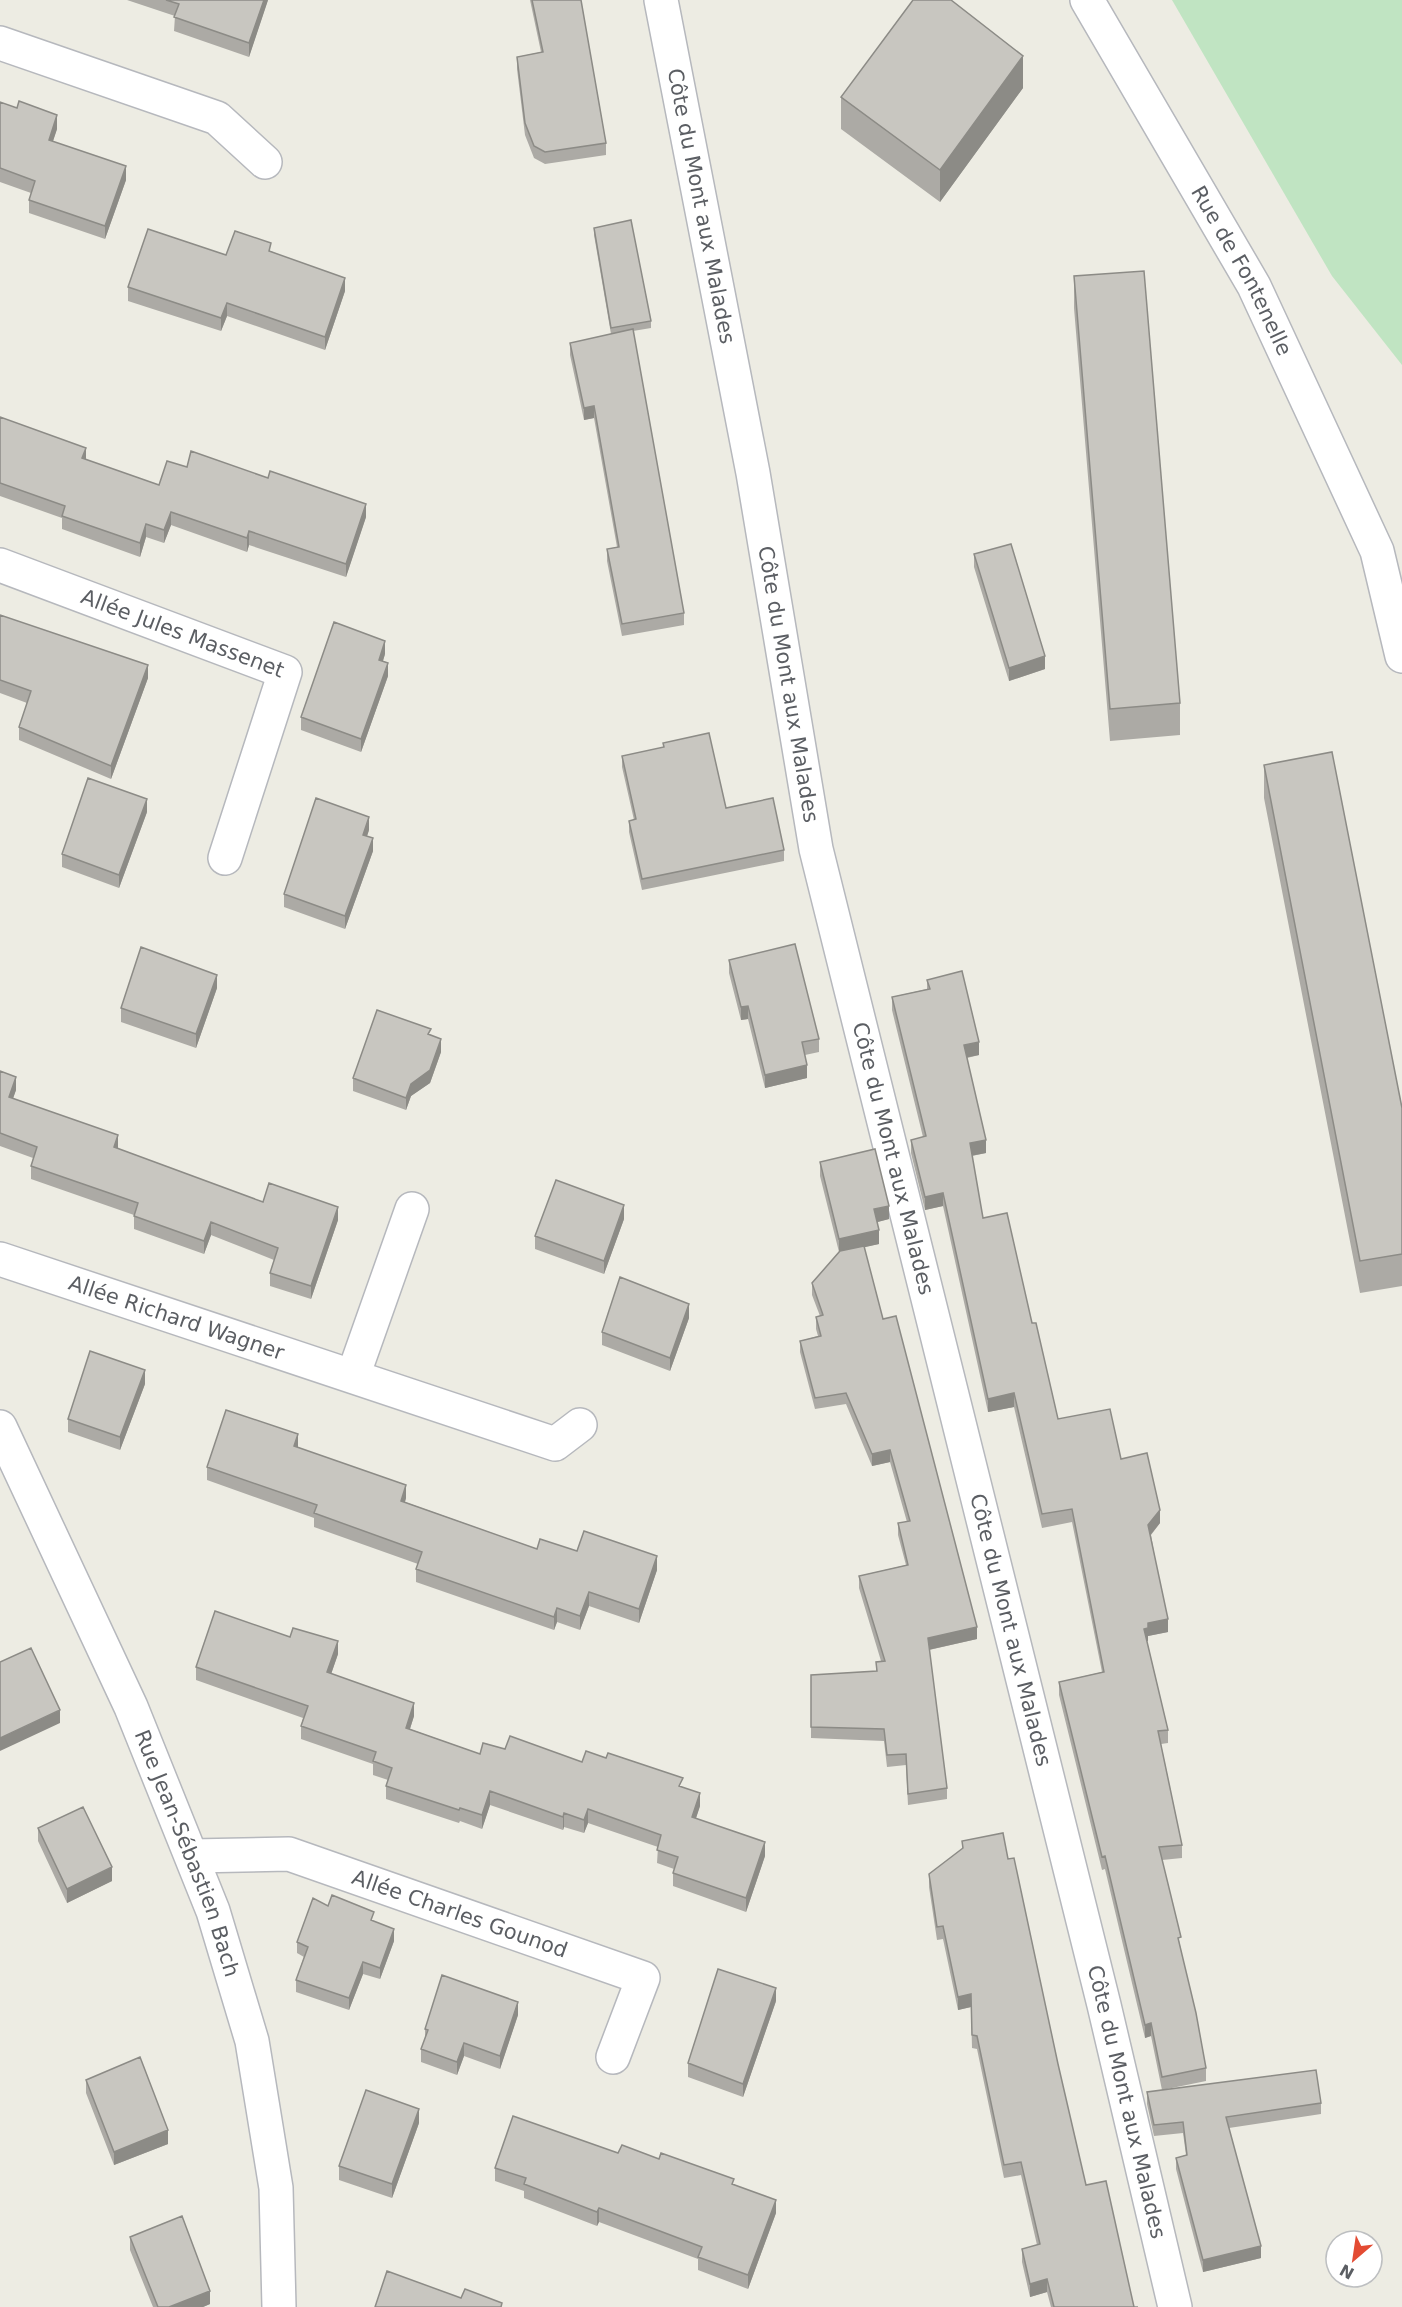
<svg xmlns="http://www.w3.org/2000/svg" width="1402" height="2307" font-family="'DejaVu Sans',sans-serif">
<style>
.green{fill:#c0e4c2}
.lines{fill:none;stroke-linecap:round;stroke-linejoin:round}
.minor-casing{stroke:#b6b8bd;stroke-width:36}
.tertiary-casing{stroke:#b6b8bd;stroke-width:36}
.minor{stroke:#fff;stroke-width:33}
.tertiary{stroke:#fff;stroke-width:33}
.wall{fill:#acaaa5}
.shaded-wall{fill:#8c8b86}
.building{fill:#c8c6c0;stroke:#8c8b86;stroke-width:1.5}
.labels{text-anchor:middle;stroke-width:5;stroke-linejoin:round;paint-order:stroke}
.street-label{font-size:21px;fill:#5b5e63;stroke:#fff}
</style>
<rect width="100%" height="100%" fill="#edece3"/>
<!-- green -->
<path class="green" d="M 1172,0 L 1402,0 L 1402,365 L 1332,276 Z"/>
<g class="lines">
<!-- minor casing -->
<g class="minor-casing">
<g id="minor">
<path d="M 0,43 L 217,118 L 265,162"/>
<path id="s1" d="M 0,565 L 285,672 L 225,858"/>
<path id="s2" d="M 0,1259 L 555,1444 L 580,1425"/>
<path d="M 353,1376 L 412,1209"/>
<path id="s3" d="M 0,1427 L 131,1707 L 213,1911 L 252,2041 L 276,2188 L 279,2307"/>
<path id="s4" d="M 192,1856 L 289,1854 L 643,1978 L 613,2057"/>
</g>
</g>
<!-- tertiary casing -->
<g class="tertiary-casing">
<g id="tertiary">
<path id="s5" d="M 661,0 L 753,473 L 816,849 L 1104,2005 L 1175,2307"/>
<path id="s6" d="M 1087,0 L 1254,286 L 1377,551 L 1402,656"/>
</g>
</g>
<!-- minor -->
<use href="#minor" class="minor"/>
<!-- tertiary -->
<use href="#tertiary" class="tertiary"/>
</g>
<!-- wall -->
<path class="wall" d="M 127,0 L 268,0 L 249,57 L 174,31 L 175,16 Z
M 530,0 L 581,0 L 606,143 L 606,155 L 545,164 L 534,158 L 525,135 L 517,69 L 517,57 L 541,52 Z
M 1023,88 L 940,202 L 841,129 L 841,97 Z
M 0,102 L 57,129 L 53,141 L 126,180 L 105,239 L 29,213 L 29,200 L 31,193 L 0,182 Z
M 594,228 L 651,321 L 651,328 L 633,331 L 684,613 L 684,625 L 622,636 L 607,561 L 607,549 L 617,547 L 594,418 L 584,420 L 570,355 L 570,343 L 611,334 L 594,235 Z
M 271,251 L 345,291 L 325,350 L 227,316 L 221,331 L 128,301 L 128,287 L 226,255 Z
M 1074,276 L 1180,703 L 1180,735 L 1110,741 L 1074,308 Z
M 0,417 L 86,460 L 159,485 L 187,467 L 366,517 L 346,577 L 249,545 L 247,552 L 171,525 L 164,543 L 146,537 L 140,557 L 62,529 L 62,518 L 0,496 Z
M 974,554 L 1045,669 L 1009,681 L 974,567 Z
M 0,615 L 148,678 L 111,779 L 19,740 L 19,727 L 27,703 L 0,693 Z
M 385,654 L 383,661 L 388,676 L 361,752 L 301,730 L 301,717 Z
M 663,743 L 726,808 L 784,850 L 784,861 L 642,890 L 629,832 L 629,821 L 634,820 L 622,767 L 622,756 L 663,748 Z
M 1264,765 L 1402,1108 L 1402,1286 L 1360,1293 L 1264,798 Z
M 147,812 L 119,888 L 62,867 L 62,854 Z
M 369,830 L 367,836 L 373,851 L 345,929 L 284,907 L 284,894 Z
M 729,960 L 819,1039 L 819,1052 L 805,1055 L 807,1078 L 765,1088 L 748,1019 L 741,1020 L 729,973 Z
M 927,980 L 979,1055 L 967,1058 L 986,1153 L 972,1156 L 983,1218 L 1032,1323 L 1058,1419 L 1121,1459 L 1160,1523 L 1151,1535 L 1168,1632 L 1148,1636 L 1148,1641 L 1147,1641 L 1168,1730 L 1168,1743 L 1161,1744 L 1182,1845 L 1182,1858 L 1162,1860 L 1206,2068 L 1206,2081 L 1162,2090 L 1151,2036 L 1145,2038 L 1105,1869 L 1102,1870 L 1059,1695 L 1059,1682 L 1102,1672 L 1072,1522 L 1042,1528 L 1014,1407 L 988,1412 L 943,1206 L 925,1210 L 911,1153 L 911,1140 L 923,1137 L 892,1010 L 892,997 L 927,989 Z
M 217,988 L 196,1048 L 121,1022 L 121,1008 Z
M 431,1035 L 441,1052 L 430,1083 L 411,1096 L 406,1110 L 353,1091 L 353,1078 Z
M 0,1071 L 16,1090 L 13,1098 L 118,1149 L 263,1202 L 338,1220 L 311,1299 L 270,1286 L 270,1273 L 274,1260 L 211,1235 L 204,1254 L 134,1229 L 134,1215 L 31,1179 L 31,1166 L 33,1158 L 0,1146 Z
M 820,1162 L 889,1219 L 877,1222 L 879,1244 L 864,1247 L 883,1319 L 977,1639 L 929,1650 L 947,1788 L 947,1799 L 908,1805 L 906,1765 L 887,1767 L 884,1741 L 811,1738 L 811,1675 L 876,1671 L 876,1662 L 881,1661 L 859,1588 L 859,1576 L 906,1565 L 898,1535 L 898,1523 L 907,1522 L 890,1462 L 872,1466 L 846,1404 L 815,1409 L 800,1352 L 800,1341 L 818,1336 L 816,1329 L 816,1317 L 820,1316 L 812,1295 L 812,1283 L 839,1252 L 820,1176 Z
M 624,1219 L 604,1274 L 535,1249 L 535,1236 Z
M 689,1318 L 670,1371 L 602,1345 L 602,1332 Z
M 145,1384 L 120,1450 L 68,1432 L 68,1419 Z
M 298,1447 L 406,1498 L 405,1502 L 537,1549 L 577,1551 L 657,1570 L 639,1623 L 589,1606 L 580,1630 L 557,1622 L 554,1630 L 416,1582 L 416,1569 L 418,1564 L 314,1527 L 314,1518 L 207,1480 L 207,1467 Z
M 290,1637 L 338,1654 L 331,1674 L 414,1716 L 410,1729 L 480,1754 L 505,1749 L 582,1762 L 683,1787 L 700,1806 L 696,1818 L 765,1856 L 746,1912 L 673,1886 L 673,1873 L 674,1869 L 657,1863 L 658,1847 L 588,1823 L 584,1833 L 564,1827 L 563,1830 L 490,1805 L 482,1829 L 460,1821 L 459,1823 L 386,1799 L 386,1786 L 388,1780 L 373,1775 L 373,1764 L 301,1739 L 301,1726 L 303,1718 L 196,1680 L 196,1667 Z
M 38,1828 L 112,1881 L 67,1903 L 38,1841 Z
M 962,1841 L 1008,1859 L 1086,2185 L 1134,2307 L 1138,2307 L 1051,2307 L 1047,2292 L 1030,2297 L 1022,2262 L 1022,2249 L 1037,2245 L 1021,2175 L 1004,2178 L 977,2049 L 972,2048 L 971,2007 L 958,2010 L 943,1939 L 937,1940 L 929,1887 L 929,1874 L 962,1850 Z
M 328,1906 L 374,1922 L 394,1941 L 380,1979 L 363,1974 L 349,2010 L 296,1992 L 296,1980 L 304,1957 L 297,1953 L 297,1942 Z
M 776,2001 L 743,2097 L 688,2077 L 688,2063 Z
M 518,2015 L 500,2069 L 464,2056 L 457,2075 L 421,2062 L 421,2049 L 425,2039 L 425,2029 Z
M 86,2080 L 168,2144 L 114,2165 L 86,2093 Z
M 1147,2092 L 1321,2103 L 1321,2114 L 1229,2128 L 1261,2258 L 1203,2272 L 1176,2169 L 1176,2158 L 1186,2155 L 1183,2133 L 1154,2136 L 1147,2104 Z
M 419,2123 L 392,2198 L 339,2180 L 339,2166 Z
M 618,2153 L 659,2159 L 734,2184 L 776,2213 L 748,2289 L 698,2270 L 698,2259 L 599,2222 L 597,2226 L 524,2198 L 524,2191 L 495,2181 L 495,2168 Z
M 130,2237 L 210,2304 L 203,2307 L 153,2307 L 130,2250 Z"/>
<!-- shaded-wall -->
<path class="shaded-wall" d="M 264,0 L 268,0 L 249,57 L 249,43 Z
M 1023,56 L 1023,88 L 940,202 L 940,170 Z
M 57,115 L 57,129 L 49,153 L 49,140 Z
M 126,166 L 126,180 L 105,239 L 105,226 Z
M 345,278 L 345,291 L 325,350 L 325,337 Z
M 227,303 L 227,316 L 221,331 L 221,318 Z
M 594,406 L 594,418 L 584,420 L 584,408 Z
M 86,448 L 86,462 L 82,458 Z
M 366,504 L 366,517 L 346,577 L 346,564 Z
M 171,512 L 171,525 L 164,543 L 164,530 Z
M 146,524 L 146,537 L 140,557 L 140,543 Z
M 249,531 L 249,545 L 247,552 L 247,538 Z
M 385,641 L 385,654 L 379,673 L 379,660 Z
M 1045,656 L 1045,669 L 1009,681 L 1009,668 Z
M 388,663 L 388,676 L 361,752 L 361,739 Z
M 148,665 L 148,678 L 111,779 L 111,766 Z
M 147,799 L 147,812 L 119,888 L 119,875 Z
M 369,817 L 369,830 L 363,848 L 363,835 Z
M 373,838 L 373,851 L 345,929 L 345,916 Z
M 217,975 L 217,988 L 196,1048 L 196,1034 Z
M 748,1006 L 748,1019 L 741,1020 L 741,1007 Z
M 441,1039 L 441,1052 L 430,1083 L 411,1096 L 406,1110 L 406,1098 L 411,1084 Z
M 979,1042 L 979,1055 L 964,1058 L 964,1045 Z
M 807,1065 L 807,1078 L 765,1088 L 765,1075 Z
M 16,1077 L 16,1090 L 9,1110 L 9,1097 Z
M 118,1135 L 118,1148 L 114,1160 L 114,1147 Z
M 986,1140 L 986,1153 L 970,1156 L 970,1143 Z
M 943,1193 L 943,1206 L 925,1210 L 925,1197 Z
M 624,1205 L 624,1219 L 604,1274 L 604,1261 Z
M 889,1206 L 889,1219 L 874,1223 L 874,1209 Z
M 338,1207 L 338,1220 L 311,1299 L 311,1286 Z
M 211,1222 L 211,1235 L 204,1254 L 204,1241 Z
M 879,1230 L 879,1244 L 839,1253 L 839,1239 Z
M 689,1304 L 689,1318 L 670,1371 L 670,1358 Z
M 145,1370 L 145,1384 L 120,1450 L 120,1437 Z
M 1014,1393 L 1014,1407 L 988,1412 L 988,1399 Z
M 298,1434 L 298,1448 L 294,1446 Z
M 890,1450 L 890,1462 L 872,1466 L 872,1454 Z
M 406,1485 L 406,1498 L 401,1514 L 401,1501 Z
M 1160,1510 L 1160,1523 L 1148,1538 L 1148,1525 Z
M 657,1556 L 657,1570 L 639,1623 L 639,1609 Z
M 589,1592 L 589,1606 L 580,1630 L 580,1616 Z
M 557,1608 L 557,1622 L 554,1630 L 554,1617 Z
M 1168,1619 L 1168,1632 L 1148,1636 L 1148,1641 L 1144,1642 L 1144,1629 L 1148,1623 Z
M 977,1627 L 977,1639 L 928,1650 L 928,1638 Z
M 338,1641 L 338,1654 L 327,1686 L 327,1672 Z
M 414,1703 L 414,1716 L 406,1741 L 406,1728 Z
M 60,1710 L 60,1723 L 0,1751 L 0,1738 Z
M 490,1791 L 490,1805 L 482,1829 L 482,1815 Z
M 700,1793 L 700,1806 L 692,1830 L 692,1817 Z
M 588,1809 L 588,1823 L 584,1833 L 584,1820 Z
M 564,1813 L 564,1827 L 563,1830 L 563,1817 Z
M 765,1842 L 765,1856 L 746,1912 L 746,1898 Z
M 112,1867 L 112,1881 L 67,1903 L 67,1889 Z
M 394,1929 L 394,1941 L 380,1979 L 380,1968 Z
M 363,1962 L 363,1974 L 349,2010 L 349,1998 Z
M 776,1988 L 776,2001 L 743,2097 L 743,2084 Z
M 971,1994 L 971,2007 L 958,2010 L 958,1997 Z
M 518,2002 L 518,2015 L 500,2069 L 500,2056 Z
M 1151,2023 L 1151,2036 L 1145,2038 L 1145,2025 Z
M 464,2043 L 464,2056 L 457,2075 L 457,2062 Z
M 419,2109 L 419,2123 L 392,2198 L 392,2184 Z
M 168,2130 L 168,2144 L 114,2165 L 114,2152 Z
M 776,2200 L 776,2213 L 748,2289 L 748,2275 Z
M 599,2208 L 599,2222 L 597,2226 L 597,2212 Z
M 1261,2246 L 1261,2258 L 1203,2272 L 1203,2260 Z
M 1047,2279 L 1047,2292 L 1030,2297 L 1030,2284 Z
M 210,2291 L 210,2304 L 203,2307 L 169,2307 Z"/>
<!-- building -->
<path class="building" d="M 166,0 L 264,0 L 249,43 L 174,17 L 179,4 Z
M 532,0 L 581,0 L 606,143 L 545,152 L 534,146 L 525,123 L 517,57 L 543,52 Z
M 913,0 L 951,0 L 1023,56 L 940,170 L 841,97 Z
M 19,101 L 57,115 L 49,140 L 126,166 L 105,226 L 29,200 L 35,181 L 0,168 L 0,102 L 17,108 Z
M 631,220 L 651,321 L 611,328 L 594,228 Z
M 148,229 L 226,255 L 235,231 L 271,243 L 269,251 L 345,278 L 325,337 L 227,303 L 221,318 L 128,287 Z
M 1144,271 L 1180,703 L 1110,709 L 1074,276 Z
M 633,329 L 684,613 L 622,624 L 607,549 L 619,547 L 594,406 L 584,408 L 570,343 Z
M 0,417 L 86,448 L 82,458 L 159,485 L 167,461 L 187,467 L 191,451 L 268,478 L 270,471 L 366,504 L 346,564 L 249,531 L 247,538 L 171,512 L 164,530 L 146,524 L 140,543 L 62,516 L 65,506 L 0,483 Z
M 1011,544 L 1045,656 L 1009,668 L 974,554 Z
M 0,615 L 148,665 L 111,766 L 19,727 L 31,691 L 0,680 Z
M 334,622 L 385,641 L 379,660 L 388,663 L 361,739 L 301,717 Z
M 709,733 L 726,808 L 773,798 L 784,850 L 642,879 L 629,821 L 636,819 L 622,756 L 664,747 L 663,743 Z
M 1332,752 L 1402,1108 L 1402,1254 L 1360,1261 L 1264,765 Z
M 88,778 L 147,799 L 119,875 L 62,854 Z
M 316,798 L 369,817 L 363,835 L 373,838 L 345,916 L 284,894 Z
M 795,944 L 819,1039 L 802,1042 L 807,1065 L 765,1075 L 748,1006 L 741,1007 L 729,960 Z
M 141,947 L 217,975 L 196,1034 L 121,1008 Z
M 962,971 L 979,1042 L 964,1045 L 986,1140 L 970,1143 L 983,1218 L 1007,1213 L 1032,1323 L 1036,1323 L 1058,1419 L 1110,1409 L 1121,1459 L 1147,1453 L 1160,1510 L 1148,1525 L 1168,1619 L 1148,1623 L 1148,1628 L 1144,1629 L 1168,1730 L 1158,1731 L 1182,1845 L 1159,1847 L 1181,1937 L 1178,1938 L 1196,2013 L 1206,2068 L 1162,2077 L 1151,2023 L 1145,2025 L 1105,1856 L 1102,1857 L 1059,1682 L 1104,1672 L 1072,1509 L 1042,1514 L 1014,1393 L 988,1399 L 943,1193 L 925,1197 L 911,1140 L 926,1136 L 892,997 L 930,989 L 927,980 Z
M 377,1010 L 431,1029 L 428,1034 L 441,1039 L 430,1070 L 411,1084 L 406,1098 L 353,1078 Z
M 0,1071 L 16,1077 L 9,1097 L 118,1135 L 114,1147 L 263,1202 L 269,1183 L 338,1207 L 311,1286 L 270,1273 L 278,1248 L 211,1222 L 204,1241 L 134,1216 L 138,1203 L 31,1166 L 37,1147 L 0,1133 Z
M 875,1149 L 889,1206 L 874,1209 L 879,1230 L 839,1239 L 820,1162 Z
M 556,1180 L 624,1205 L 604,1261 L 535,1236 Z
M 864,1246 L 883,1319 L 896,1316 L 977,1627 L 928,1638 L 947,1788 L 908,1794 L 906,1754 L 887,1755 L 884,1729 L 811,1727 L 811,1675 L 877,1671 L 876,1662 L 885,1661 L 859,1576 L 908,1565 L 898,1523 L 910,1521 L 890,1450 L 872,1454 L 846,1393 L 815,1398 L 800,1341 L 821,1336 L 816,1317 L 823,1315 L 812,1283 L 840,1251 Z
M 620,1277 L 689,1304 L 670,1358 L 602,1332 Z
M 90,1351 L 145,1370 L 120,1437 L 68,1419 Z
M 226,1410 L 298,1434 L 294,1446 L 406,1485 L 401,1501 L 537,1549 L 540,1539 L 577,1551 L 584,1531 L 657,1556 L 639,1609 L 589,1592 L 580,1616 L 557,1608 L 554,1617 L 416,1569 L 422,1552 L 314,1513 L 317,1505 L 207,1467 Z
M 215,1611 L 290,1637 L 293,1628 L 338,1641 L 327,1672 L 414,1703 L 406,1728 L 480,1754 L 483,1743 L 505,1749 L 510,1736 L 582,1762 L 586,1751 L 606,1758 L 608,1753 L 683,1778 L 679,1786 L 700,1793 L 692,1817 L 765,1842 L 746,1898 L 673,1873 L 678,1857 L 657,1850 L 661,1835 L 588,1809 L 584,1820 L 564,1813 L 563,1817 L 490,1791 L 482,1815 L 460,1808 L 459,1810 L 386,1786 L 392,1768 L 373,1761 L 376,1752 L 301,1726 L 308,1706 L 196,1667 Z
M 31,1648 L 60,1710 L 0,1738 L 0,1662 Z
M 83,1807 L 112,1867 L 67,1889 L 38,1828 Z
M 1003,1833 L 1008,1859 L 1014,1858 L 1058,2064 L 1086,2185 L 1106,2181 L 1134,2307 L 1138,2307 L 1054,2307 L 1047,2279 L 1030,2284 L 1022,2249 L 1040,2244 L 1021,2162 L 1004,2165 L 977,2036 L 972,2035 L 971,1994 L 958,1997 L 943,1926 L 937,1927 L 929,1874 L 963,1848 L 962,1841 Z
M 332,1895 L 374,1912 L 371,1920 L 394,1929 L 380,1968 L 363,1962 L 349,1998 L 296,1980 L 308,1947 L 297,1942 L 313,1898 L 328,1906 Z
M 718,1969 L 776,1988 L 743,2084 L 688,2063 Z
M 442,1975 L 518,2002 L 500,2056 L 464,2043 L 457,2062 L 421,2049 L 428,2030 L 425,2029 Z
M 140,2057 L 168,2130 L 114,2152 L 86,2080 Z
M 1316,2070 L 1321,2103 L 1226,2117 L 1261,2246 L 1203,2260 L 1176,2158 L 1187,2155 L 1183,2122 L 1154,2125 L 1147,2092 Z
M 366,2090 L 419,2109 L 392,2184 L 339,2166 Z
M 513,2116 L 618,2153 L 622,2145 L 659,2159 L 661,2153 L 734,2179 L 732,2184 L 776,2200 L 748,2275 L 698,2257 L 702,2247 L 599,2208 L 597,2212 L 524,2184 L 526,2178 L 495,2168 Z
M 182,2216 L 210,2291 L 169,2307 L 158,2307 L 130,2237 Z
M 387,2271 L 461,2298 L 465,2289 L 502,2303 L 501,2307 L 375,2307 Z"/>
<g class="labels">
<!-- street labels -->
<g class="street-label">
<text dy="7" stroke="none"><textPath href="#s5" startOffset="210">Côte du Mont aux Malades</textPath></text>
<text dy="7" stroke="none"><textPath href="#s6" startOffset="312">Rue de Fontenelle</textPath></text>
<text dy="7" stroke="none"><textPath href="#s1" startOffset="195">Allée Jules Massenet</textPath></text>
<text dy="7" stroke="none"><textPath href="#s5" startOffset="696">Côte du Mont aux Malades</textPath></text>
<text dy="7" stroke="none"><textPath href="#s5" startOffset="1182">Côte du Mont aux Malades</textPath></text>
<text dy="7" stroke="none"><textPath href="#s2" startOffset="186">Allée Richard Wagner</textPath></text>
<text dy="7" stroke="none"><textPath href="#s5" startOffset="1668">Côte du Mont aux Malades</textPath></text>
<text dy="7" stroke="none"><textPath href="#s3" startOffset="466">Rue Jean-Sébastien Bach</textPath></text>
<text dy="7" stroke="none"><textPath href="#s4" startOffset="278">Allée Charles Gounod</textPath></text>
<text dy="7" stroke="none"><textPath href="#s5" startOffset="2154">Côte du Mont aux Malades</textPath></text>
</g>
</g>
<!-- north arrow -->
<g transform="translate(1354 2259) rotate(209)"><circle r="28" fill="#ffffff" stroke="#bdbfc1" stroke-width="1.5"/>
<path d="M0-4.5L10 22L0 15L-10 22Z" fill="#e34b33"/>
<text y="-9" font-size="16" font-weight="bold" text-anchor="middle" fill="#5b5e63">N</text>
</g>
</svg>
